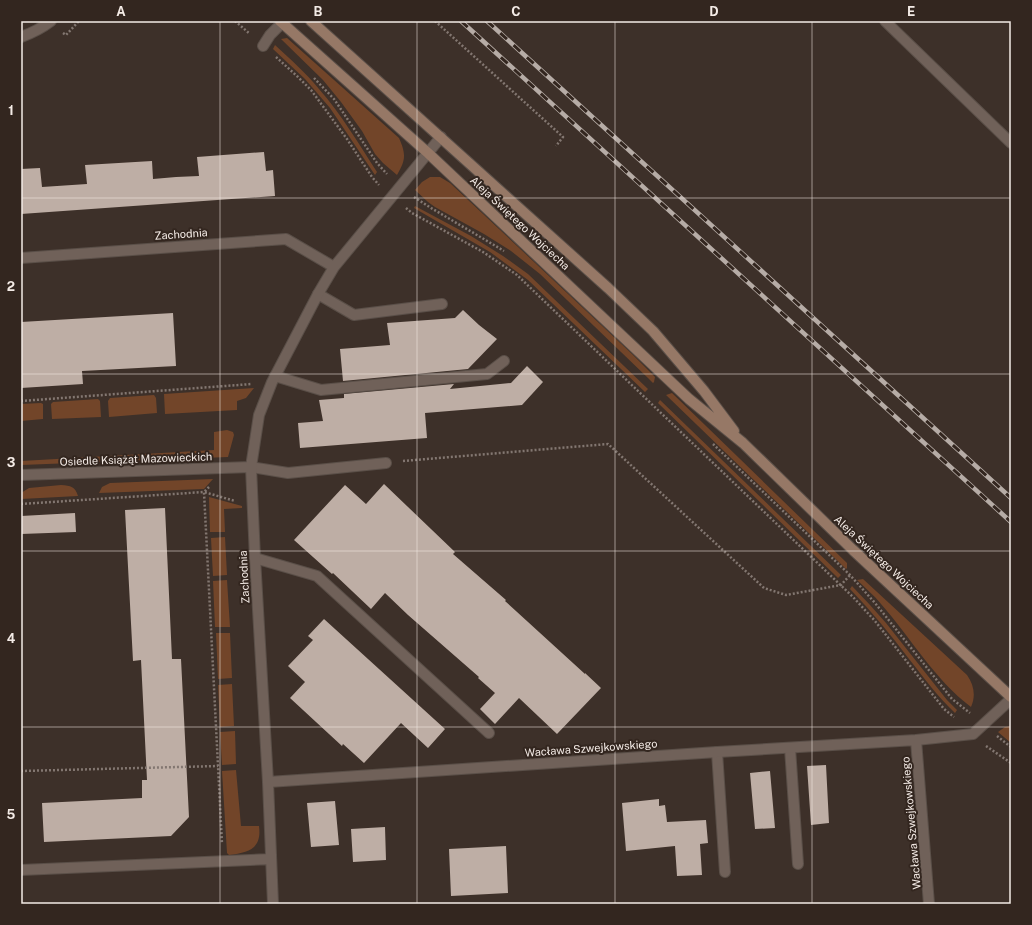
<svg xmlns="http://www.w3.org/2000/svg" width="1032" height="925" font-family="'Public Sans',sans-serif">
<style>
.green{fill:#724529}
.building{fill:#beaea5}
.lines{fill:none;stroke-linecap:round;stroke-linejoin:round}
.lane-casing{stroke:#5a4f48;stroke-width:12}
.street-casing{stroke:#5a4f48;stroke-width:12}
.secondary-casing{stroke:#5a4f48;stroke-width:12}
.path{stroke:#837771;stroke-width:2.5;stroke-dasharray:2 2;stroke-linecap:butt}
.lane{stroke:#706159;stroke-width:10}
.street{stroke:#706159;stroke-width:10}
.secondary{stroke:#967866;stroke-width:10}
.rail-casing{stroke:#b6aca6;stroke-width:4.5}
.rail{stroke:#33261f;stroke-width:3;stroke-dasharray:9;stroke-linecap:butt}
.grid{fill:none;stroke:#f4ebe6;stroke-width:1;stroke-opacity:0.55}
.labels{text-anchor:middle;stroke-width:4;stroke-linejoin:round;paint-order:stroke}
.street-label{font-size:11px;fill:#f4ebe6;stroke:#33261f}
.neatline{fill:none;stroke:#f4ebe6;stroke-width:1.5}
.grid-label{font-size:13px;text-anchor:middle;font-weight:bold;fill:#f4ebe6}
</style>
<rect width="100%" height="100%" fill="#3d3029"/>
<!-- green -->
<path class="green" d="M 287,38 L 399,138 C 406,154 406,160 397,175 L 383,163 L 375,154 L 362,131 L 341,102 L 323,80 L 281,39 Z
M 275,45 C 290,59 306,73 319,89 C 341,114 359,144 377,172 L 375,175 L 330,108 L 305,79 L 273,49 Z
M 430,177 L 440,177 L 450,183 L 632,354 L 655,377 L 654,382 L 653,383 L 648,378 L 540,274 L 511,251 L 484,234 L 435,207 L 428,202 L 415,190 L 422,182 Z
M 415,206 L 471,236 L 503,256 L 528,274 L 648,389 L 645,392 L 528,280 L 490,252 L 414,208 Z
M 254,388 L 246,398 L 237,401 L 237,410 L 165,414 L 164,394 Z
M 672,393 L 847,563 L 847,568 L 846,569 L 666,395 Z
M 154,395 L 156,398 L 157,413 L 109,417 L 108,401 L 110,398 Z
M 98,399 L 100,401 L 101,417 L 52,419 L 51,404 L 53,402 Z
M 660,400 L 841,575 L 838,578 L 658,403 Z
M 41,403 L 43,404 L 43,419 L 21,421 L 21,404 Z
M 227,430 L 233,432 L 234,435 L 228,457 L 21,465 L 21,461 L 214,450 L 214,432 Z
M 213,479 L 204,489 L 99,493 L 102,487 L 110,483 Z
M 61,485 C 71,486 75,486 78,496 L 21,499 L 21,493 L 29,488 Z
M 209,497 L 242,506 L 242,508 L 224,509 L 225,532 L 210,532 Z
M 225,537 L 227,575 L 213,576 L 211,538 Z
M 863,579 L 967,675 C 974,685 976,696 971,707 C 934,679 911,638 881,604 C 874,595 865,588 857,580 Z
M 227,580 L 230,627 L 215,627 L 213,581 Z
M 852,586 L 870,605 L 886,623 L 947,700 L 957,710 L 955,713 C 938,697 924,678 909,659 C 891,635 871,611 850,589 Z
M 216,633 L 230,633 L 232,678 L 218,679 Z
M 232,684 L 234,726 L 220,727 L 218,685 Z
M 1011,726 L 1011,743 L 998,732 L 1005,727 Z
M 235,731 L 236,764 L 222,765 L 220,732 Z
M 236,770 L 241,826 L 259,826 C 262,849 249,852 229,855 L 227,853 L 222,771 Z"/>
<!-- building -->
<path class="building" d="M 264,152 L 266,171 L 273,170 L 275,196 L 21,214 L 21,169 L 40,168 L 42,187 L 87,184 L 85,165 L 152,161 L 153,179 L 176,177 L 199,176 L 197,157 Z
M 463,310 L 479,325 L 497,339 L 468,369 L 343,381 L 340,349 L 390,345 L 387,323 L 455,318 Z
M 173,313 L 176,366 L 82,371 L 83,384 L 21,388 L 21,322 Z
M 527,366 L 543,382 L 522,405 L 425,413 L 427,438 L 300,448 L 298,423 L 323,421 L 319,400 L 344,398 L 344,394 L 454,384 L 450,389 L 511,383 Z
M 384,484 L 455,552 L 453,554 L 506,600 L 505,601 L 585,674 L 585,673 L 601,688 L 557,734 L 519,698 L 495,724 L 480,709 L 495,693 L 478,678 L 479,677 L 408,615 L 385,593 L 371,609 L 333,573 L 332,574 L 294,540 L 345,485 L 366,504 Z
M 165,508 L 172,659 L 181,659 L 189,817 L 171,836 L 44,842 L 42,803 L 142,798 L 142,780 L 147,780 L 141,660 L 133,661 L 125,510 Z
M 75,513 L 76,532 L 21,534 L 21,516 Z
M 324,619 L 445,729 L 428,748 L 401,723 L 364,763 L 343,744 L 342,746 L 290,698 L 305,682 L 288,666 L 313,640 L 308,636 Z
M 826,765 L 829,823 L 811,825 L 807,766 Z
M 770,771 L 775,828 L 755,829 L 750,773 Z
M 659,799 L 659,806 L 665,805 L 667,822 L 706,820 L 708,843 L 700,844 L 702,875 L 677,876 L 675,846 L 626,851 L 622,803 Z
M 335,801 L 339,845 L 311,847 L 307,803 Z
M 385,827 L 386,860 L 353,862 L 351,829 Z
M 506,846 L 508,893 L 451,896 L 449,849 Z"/>
<g class="lines">
<!-- lane casing -->
<g class="lane-casing">
<path id="lane" d="M 885,21 L 1011,143
M 21,37 C 32,33 42,28 51,21
M 263,46 L 270,35 L 284,21
M 318,294 L 354,315 L 442,304
M 275,376 L 321,390 L 487,374 L 504,361
M 251,467 L 288,473 L 386,463
M 255,558 L 317,576 L 489,733
M 790,748 L 798,864
M 717,752 L 725,872"/>
</g>
<!-- street casing -->
<g class="street-casing">
<path id="street" d="M 21,258 L 286,239 L 334,267
M 21,475 L 251,467
M 916,740 L 973,734 L 1011,699
M 268,782 L 717,752 L 916,740 L 929,904
M 21,870 L 271,859
M 273,904 L 268,782 L 255,558 L 251,467 L 259,415 L 272,382 L 318,294 L 334,267 L 441,137"/>
</g>
<!-- secondary casing -->
<g class="secondary-casing">
<path id="secondary" d="M 280,21 L 428,153 L 689,399 L 743,443 L 853,550 L 1011,697
M 311,21 L 608,288 L 653,331 L 704,391 L 734,431"/>
</g>
<!-- path -->
<path class="path" d="M 235,21 L 250,34
M 435,21 L 563,137 L 556,146
M 63,33 L 66,35 L 79,21
M 276,57 L 298,77 L 311,90 L 347,139 L 372,177 L 379,185
M 314,78 L 334,99 L 377,163 L 387,174
M 414,197 L 431,208 L 494,245 L 504,251
M 406,208 L 412,213 L 483,252 L 517,275 L 853,597 L 875,621 L 944,709 L 954,717
M 21,401 L 252,384
M 713,444 L 850,575 L 875,603 L 952,699 L 970,713
M 403,461 L 608,444 L 764,588 L 786,595 L 841,585 L 850,575
M 209,487 L 204,492 L 235,501
M 21,504 L 204,492 L 222,844
M 997,736 L 1011,747
M 986,746 L 1011,763
M 21,771 L 218,766"/>
<!-- lane -->
<use href="#lane" class="lane"/>
<!-- street -->
<use href="#street" class="street"/>
<!-- secondary -->
<use href="#secondary" class="secondary"/>
<!-- rail casing -->
<g class="rail-casing">
<path id="rail" d="M 461,21 L 1011,522
M 487,21 L 1011,498"/>
</g>
<!-- rail -->
<use href="#rail" class="rail"/>
</g>
<!-- grid -->
<path class="grid" d="M 220,21 L 220,904M 417,21 L 417,904M 615,21 L 615,904M 812,21 L 812,904M 21,198 L 1011,198M 21,374 L 1011,374M 21,551 L 1011,551M 21,727 L 1011,727"/>
<g class="labels">
<!-- street labels -->
<g class="street-label">
<text transform="translate(520 223) rotate(43)" y="4">Aleja Świętego Wojciecha</text>
<text transform="translate(181 234) rotate(-4)" y="4">Zachodnia</text>
<text transform="translate(136 459) rotate(-2)" y="4">Osiedle Książąt Mazowieckich</text>
<text transform="translate(884 562) rotate(43)" y="4">Aleja Świętego Wojciecha</text>
<text transform="translate(244 577) rotate(-93)" y="4">Zachodnia</text>
<text transform="translate(591 748) rotate(-4)" y="4">Wacława Szwejkowskiego</text>
<text transform="translate(911 823) rotate(-95)" y="4">Wacława Szwejkowskiego</text>
</g>
</g>
<!-- border -->
<rect width="1032" height="925" fill="none" stroke="#33261f" stroke-width="44"/>
<rect x="22" y="22" width="988" height="881" class="neatline"/>
<g class="grid-label">
<text x="121" y="16">A</text>
<text x="318" y="16">B</text>
<text x="516" y="16">C</text>
<text x="714" y="16">D</text>
<text x="911" y="16">E</text>
<text x="11" y="115">1</text>
<text x="11" y="291">2</text>
<text x="11" y="467">3</text>
<text x="11" y="643">4</text>
<text x="11" y="819">5</text>
</g>
</svg>
